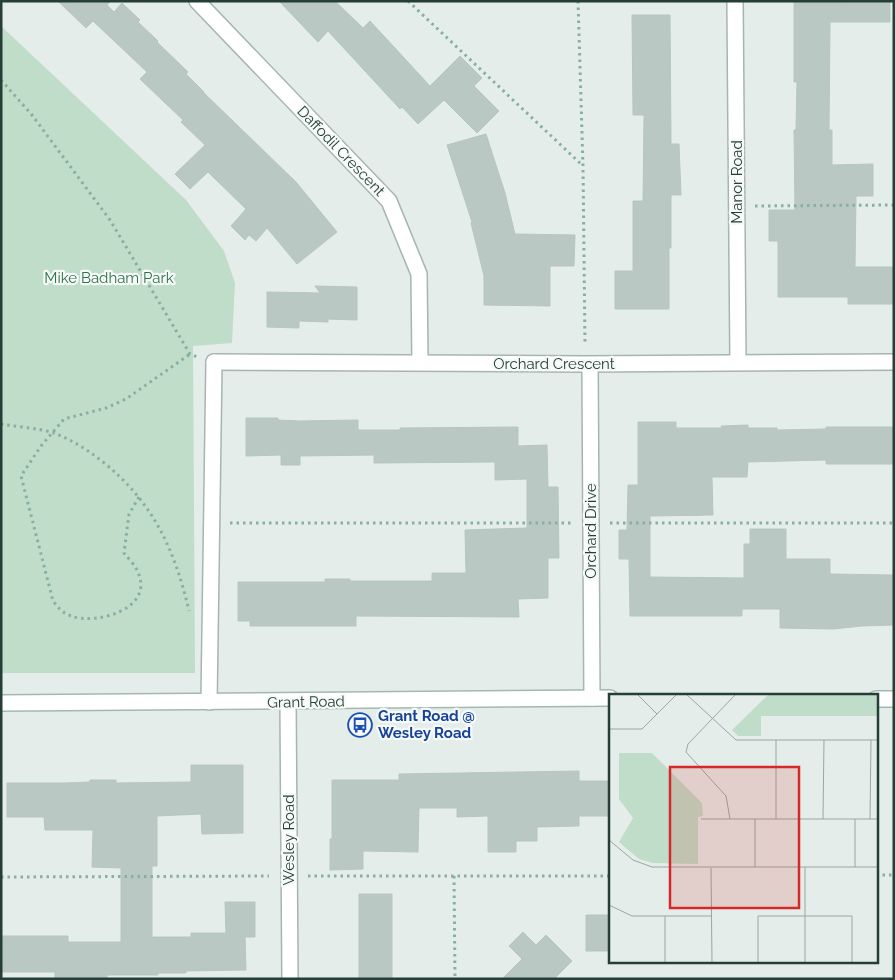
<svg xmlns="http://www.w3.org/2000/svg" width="895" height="980" font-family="Raleway,sans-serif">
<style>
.green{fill:#bfddc8}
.building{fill:#bac8c3;stroke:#b7c6c1}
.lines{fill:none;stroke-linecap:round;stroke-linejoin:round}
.lane-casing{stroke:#a7b5b0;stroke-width:18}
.street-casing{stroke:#a7b5b0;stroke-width:18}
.secondary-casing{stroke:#a3b8b2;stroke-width:18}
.path{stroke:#87afa4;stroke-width:3;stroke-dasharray:2.5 4;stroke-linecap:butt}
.lane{stroke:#fff;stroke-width:15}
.street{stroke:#fff;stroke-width:15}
.secondary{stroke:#fff;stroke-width:15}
.labels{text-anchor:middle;stroke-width:4.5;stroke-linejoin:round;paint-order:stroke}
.street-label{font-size:15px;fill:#253e38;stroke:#f5f9f7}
.park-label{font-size:15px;fill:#31724d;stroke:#f5f9f7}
.transit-label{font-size:15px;font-weight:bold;fill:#164399;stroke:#f5f9f7;text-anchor:start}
.inset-road{fill:none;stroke:#98a7a2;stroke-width:1}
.view{fill:#d62828;fill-opacity:0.15;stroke:#d62828;stroke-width:2.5}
.inset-edge{fill:none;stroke:#253e38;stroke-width:2.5}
</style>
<rect width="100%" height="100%" fill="#e4ede9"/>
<!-- green -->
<path class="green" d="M 1,26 L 186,200 L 224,251 L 235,283 L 232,343 L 193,346 L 195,673 L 1,673 Z"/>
<!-- building -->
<path class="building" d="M 58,1 L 111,1 L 107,5 L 114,12 L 122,3 L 140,20 L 138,22 L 158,41 L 157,42 L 188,72 L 186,74 L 204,92 L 204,93 L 296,182 L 337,232 L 297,264 L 267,228 L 256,241 L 249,235 L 245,240 L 231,226 L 246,209 L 208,172 L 190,189 L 175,174 L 205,145 L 181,122 L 183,120 L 140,79 L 147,72 L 93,21 L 86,28 Z
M 279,1 L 335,1 L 363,28 L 370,21 L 430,86 L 460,56 L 482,78 L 474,86 L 499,111 L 477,133 L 444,100 L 418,124 L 402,107 L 400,109 L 328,31 L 318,42 Z
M 890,1 L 890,22 L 830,22 L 829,130 L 832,130 L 832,165 L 873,164 L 873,196 L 856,196 L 855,267 L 894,267 L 894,304 L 848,304 L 848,297 L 778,297 L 778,241 L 769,241 L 769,210 L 795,210 L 794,130 L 796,130 L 797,82 L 794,82 L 794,2 Z
M 632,15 L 670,15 L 671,144 L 679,144 L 681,195 L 671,195 L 671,248 L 669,248 L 669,309 L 615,309 L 615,271 L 633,271 L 633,201 L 643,201 L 644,115 L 633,115 Z
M 486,134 L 505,193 L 515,234 L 575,235 L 574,266 L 550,266 L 550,306 L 484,305 L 484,276 L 471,223 L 472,222 L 447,145 Z
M 315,286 L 357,287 L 357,320 L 328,319 L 328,322 L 299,321 L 299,328 L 267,327 L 267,292 L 320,293 Z
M 246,418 L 278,418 L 278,420 L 300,421 L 358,420 L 358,430 L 400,430 L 400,428 L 518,427 L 518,446 L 547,445 L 548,487 L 558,487 L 559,558 L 548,558 L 548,598 L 518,599 L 519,617 L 356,616 L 356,626 L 250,626 L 250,621 L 238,621 L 238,582 L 325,582 L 325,579 L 350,579 L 350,581 L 432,581 L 432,573 L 466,573 L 465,530 L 527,528 L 527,479 L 495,480 L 495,462 L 374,463 L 374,455 L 300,456 L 300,465 L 281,465 L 281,455 L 246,456 Z
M 638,422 L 676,422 L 676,428 L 722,428 L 721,426 L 748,425 L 748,428 L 777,428 L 777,430 L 826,429 L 826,427 L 894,427 L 893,464 L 826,464 L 826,460 L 748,462 L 747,477 L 712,477 L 713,515 L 650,516 L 650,577 L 744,578 L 744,544 L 750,544 L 750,529 L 786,529 L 786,559 L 830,559 L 830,574 L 894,575 L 894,625 L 862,626 L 833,629 L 780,628 L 780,609 L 742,609 L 742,616 L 630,616 L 629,559 L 619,559 L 619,530 L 627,530 L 628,485 L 638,485 Z
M 191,765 L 243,765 L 243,833 L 202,834 L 201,814 L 157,816 L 157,866 L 152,866 L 152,937 L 191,937 L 191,933 L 226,933 L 225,902 L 255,902 L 255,937 L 245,937 L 246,970 L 186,971 L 186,973 L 158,973 L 158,975 L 107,975 L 107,979 L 55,978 L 55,972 L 1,972 L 1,936 L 68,936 L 68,942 L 121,942 L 121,868 L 92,867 L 93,830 L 45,830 L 44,817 L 7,817 L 7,783 L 65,783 L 90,782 L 90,780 L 116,780 L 116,783 L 191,782 Z
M 579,771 L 579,781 L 610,781 L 610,816 L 579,816 L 579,826 L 537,827 L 537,841 L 516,841 L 516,852 L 488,852 L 488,816 L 457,817 L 457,808 L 419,808 L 418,852 L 363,851 L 363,869 L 330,870 L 330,839 L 332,839 L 332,780 L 399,780 L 399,774 Z
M 359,894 L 392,894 L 392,979 L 359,979 Z
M 586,915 L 610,915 L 610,951 L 586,951 Z
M 523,932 L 536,945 L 546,935 L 572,961 L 554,979 L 502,979 L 522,959 L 509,946 Z"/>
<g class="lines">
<!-- lane casing -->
<g class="lane-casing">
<path id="lane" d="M 209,702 L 214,362"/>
</g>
<!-- street casing -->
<g class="street-casing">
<path id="street" d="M 197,1 L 389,201 L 419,274 L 420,363
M 735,1 L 738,363
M 214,362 L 585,364 L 894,362
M 590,364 L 592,698
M 288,702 L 290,979"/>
</g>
<!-- secondary casing -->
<g class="secondary-casing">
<path id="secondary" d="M 876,699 L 894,699
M 1,703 L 610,698"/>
</g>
<!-- path -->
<path class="path" d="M 408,1 L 582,165
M 578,1 L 583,166 L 585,344
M 1,80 L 32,115 L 110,220 L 190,354 L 197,357
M 755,206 L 894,205
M 1,424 C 18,427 38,428 54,433 C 72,440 88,450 103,462 C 153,502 175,550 189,611
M 139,497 L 129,514 L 124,553 C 129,559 137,567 139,575 C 152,610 95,625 71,616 C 63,613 58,608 53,601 L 21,476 L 41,446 L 64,419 L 106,408 L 126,399 L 190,354
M 230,523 L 571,523
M 610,523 L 894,523
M 876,875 L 894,875
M 308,876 L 610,876
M 454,876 L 455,979
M 1,877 L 269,876"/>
<!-- lane -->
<use href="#lane" class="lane"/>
<!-- street -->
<use href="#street" class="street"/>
<!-- secondary -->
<use href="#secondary" class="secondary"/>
</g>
<!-- icons -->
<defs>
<g id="bus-ring" transform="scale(1.25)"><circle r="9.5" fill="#f5f9f7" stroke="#1a4fb4" stroke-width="1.5"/><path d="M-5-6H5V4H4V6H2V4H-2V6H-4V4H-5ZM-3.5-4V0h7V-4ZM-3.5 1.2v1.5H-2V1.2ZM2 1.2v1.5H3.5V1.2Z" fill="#1a4fb4"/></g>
</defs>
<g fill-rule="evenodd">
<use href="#bus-ring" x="360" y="725"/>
</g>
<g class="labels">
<!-- street labels -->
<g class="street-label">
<text transform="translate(341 151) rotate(46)" y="5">Daffodil Crescent</text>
<text transform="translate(737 182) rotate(-90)" y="5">Manor Road</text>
<text x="554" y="369">Orchard Crescent</text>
<text transform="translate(591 531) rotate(-90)" y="5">Orchard Drive</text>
<text transform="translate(306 702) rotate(-1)" y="5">Grant Road</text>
<text transform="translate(289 840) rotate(-90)" y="5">Wesley Road</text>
</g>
<!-- park labels -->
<g class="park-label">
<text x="109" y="283">Mike Badham Park</text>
</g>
<!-- transit labels -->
<g class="transit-label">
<text x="378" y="721">Grant Road @<tspan x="378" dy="17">Wesley Road</tspan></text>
</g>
</g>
<!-- overview -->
<g transform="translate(609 694)">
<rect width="269" height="269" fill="#e4ede9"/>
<path d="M 160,0 L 269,0 L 269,22 L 152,22 L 152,42 L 129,42 L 123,36 ZM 10,59 L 43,59 L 93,109 L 94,122 L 89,123 L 89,170 L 44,169 L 30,165 L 10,148 L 24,124 L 10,105 Z" fill="#bfddc8"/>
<path class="inset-road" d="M 28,0 L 48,20M 77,0 L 127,46 L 269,46M 0,35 L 33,35 L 68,0M 167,46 L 167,125M 92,125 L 269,125M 121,125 L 117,102 L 77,58 L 79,50 L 127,0M 146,125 L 146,173M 214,125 L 215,46M 246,125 L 246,173M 261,125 L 262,46M 0,146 L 24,166 L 43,173 L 269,173M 196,173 L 196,269M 102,174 L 103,269M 0,211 L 23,222 L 103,222M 56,269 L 56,222M 149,269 L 149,222 L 243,222 L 243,269"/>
<path class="view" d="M 61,73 L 190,73 L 190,214 L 61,214 Z"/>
<rect width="269" height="269" class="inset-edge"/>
</g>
<!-- border -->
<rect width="895" height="980" fill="none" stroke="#253e38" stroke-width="5"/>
</svg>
